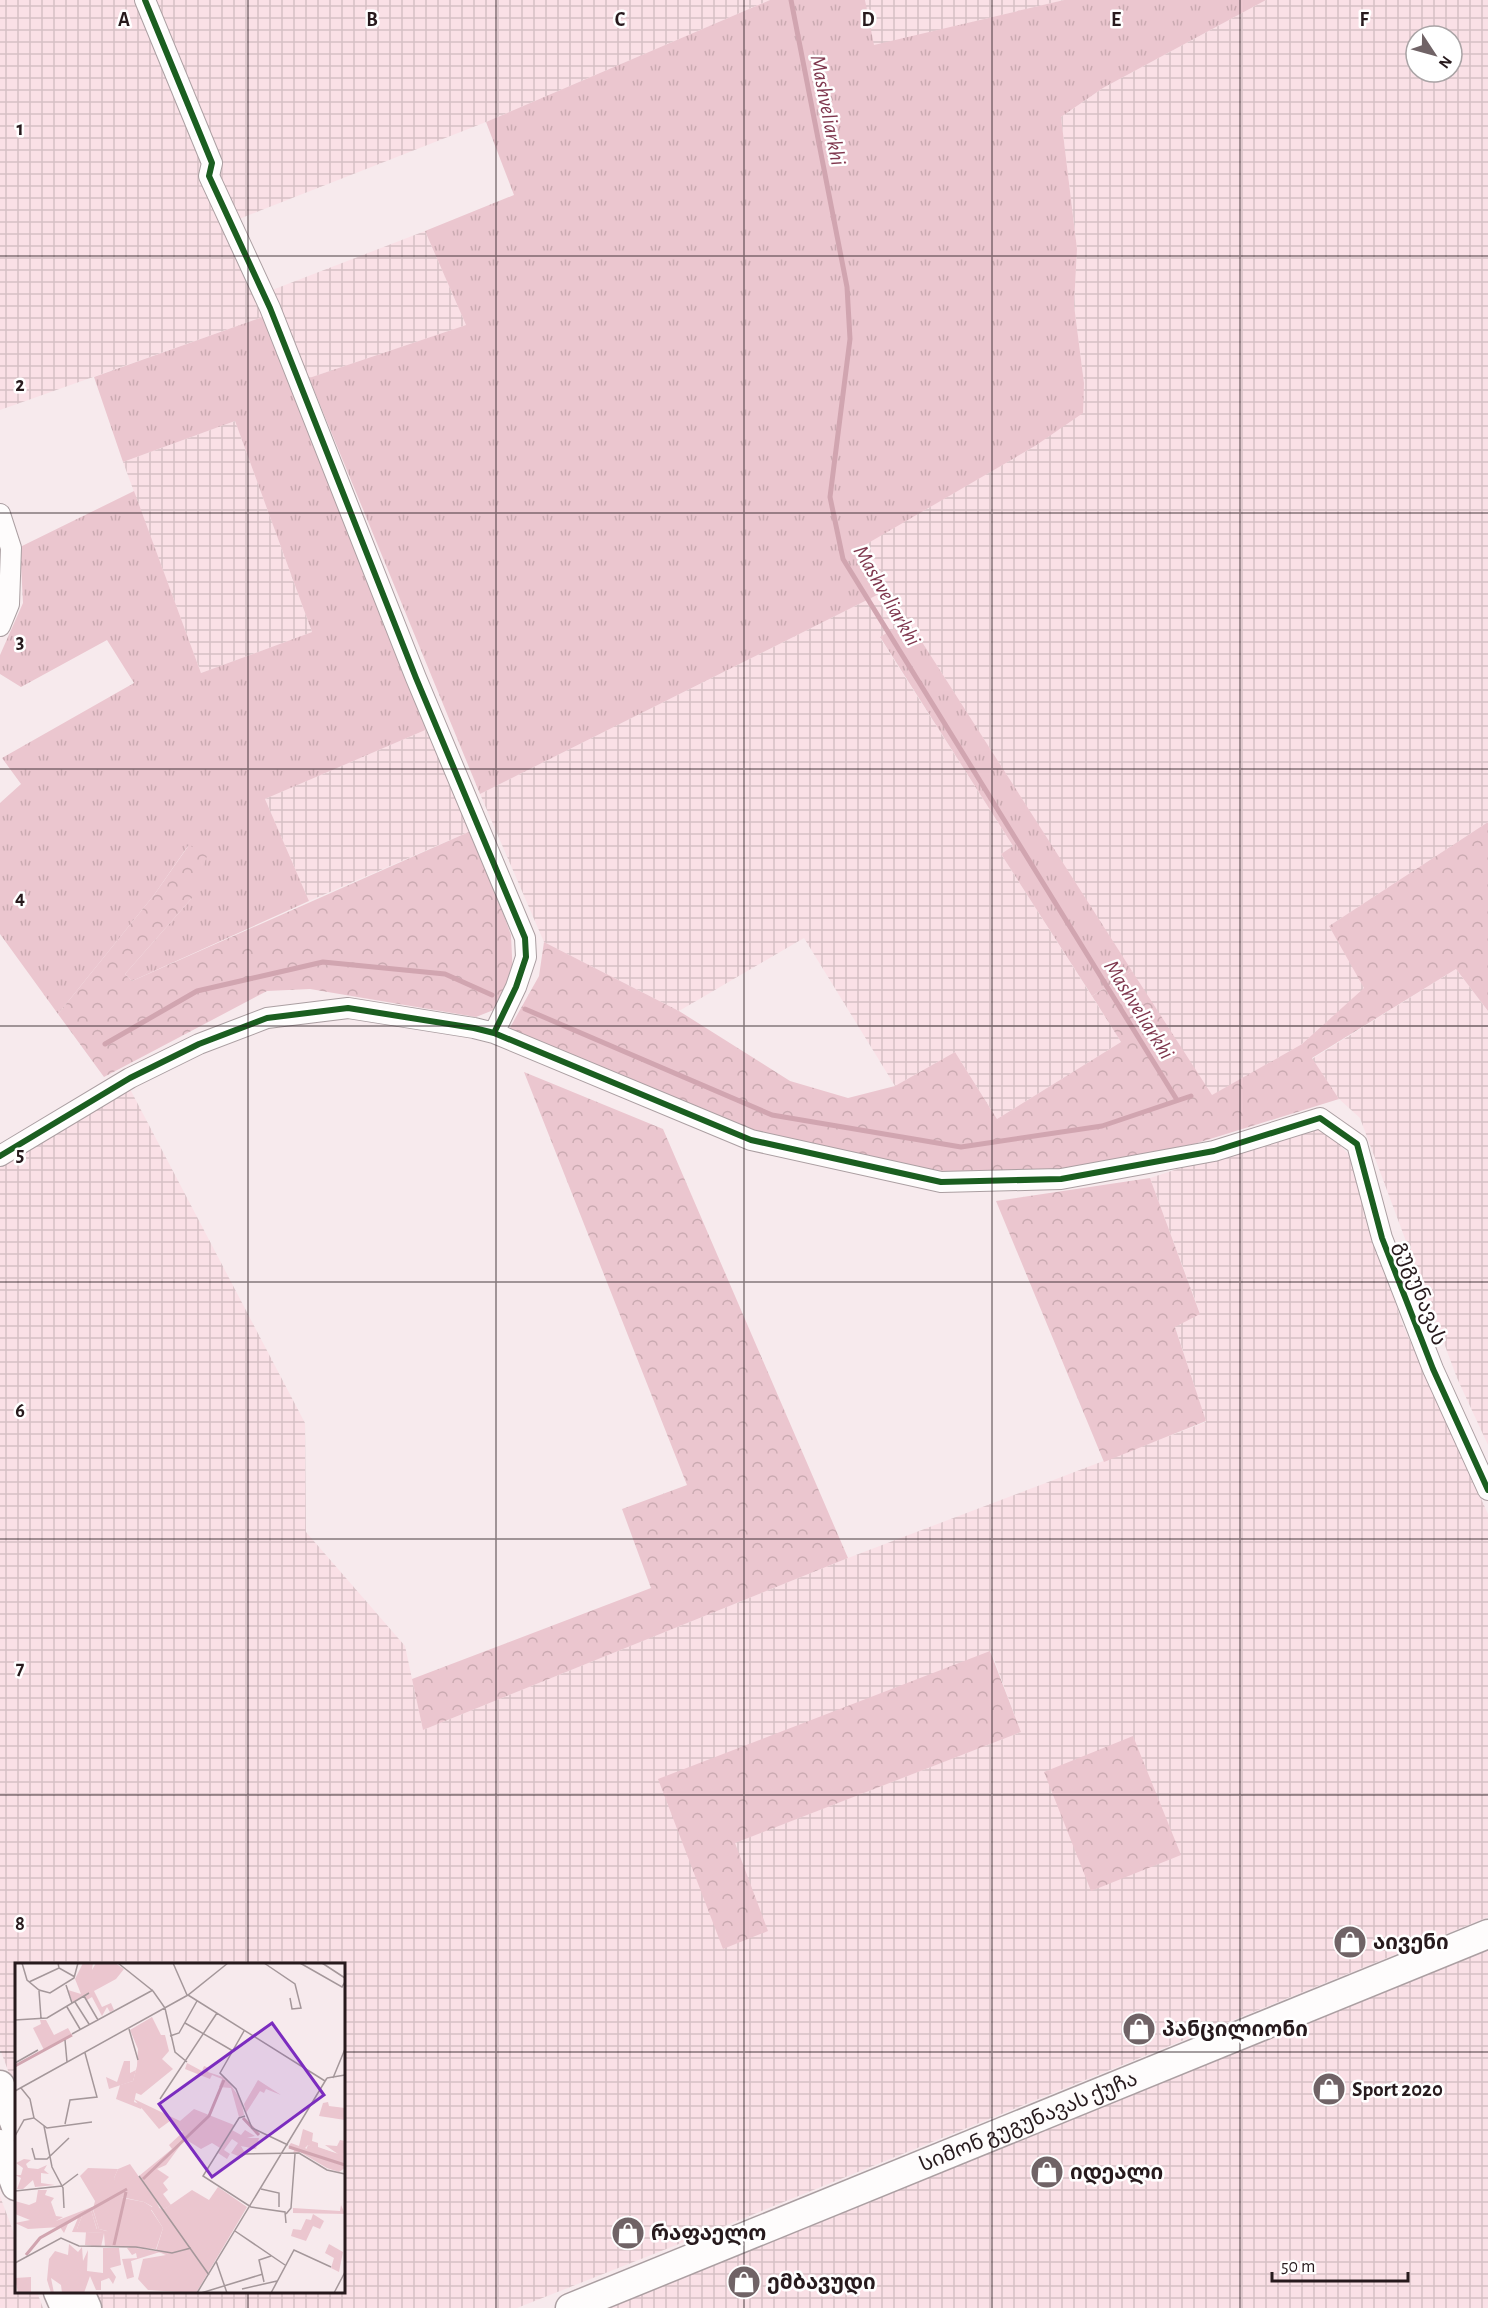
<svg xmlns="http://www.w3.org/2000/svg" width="1488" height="2308" font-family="'Alegreya Sans','Noto Sans Georgian',sans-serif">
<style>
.industrial{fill:url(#industrial-grid);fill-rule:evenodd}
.grass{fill:url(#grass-tufts)}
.forest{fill:url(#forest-crowns)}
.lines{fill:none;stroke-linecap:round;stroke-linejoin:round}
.stream{stroke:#d1a5b0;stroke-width:5}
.minor-casing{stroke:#ab9fa2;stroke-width:22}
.secondary-casing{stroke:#ab9fa2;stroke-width:31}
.minor{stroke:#fefcfc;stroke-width:20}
.secondary{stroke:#fefcfc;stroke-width:28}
.cycleway-casing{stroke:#fff;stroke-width:10}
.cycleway{stroke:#1b5e20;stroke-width:6}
.grid{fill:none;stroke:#271a1d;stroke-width:1.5;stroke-opacity:0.55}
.labels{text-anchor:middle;stroke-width:5;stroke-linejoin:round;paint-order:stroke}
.street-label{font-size:21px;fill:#271a1d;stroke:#fff}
.poi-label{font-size:21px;font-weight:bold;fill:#271a1d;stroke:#fff;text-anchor:start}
.water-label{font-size:22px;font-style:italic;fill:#7f374e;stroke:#fff}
.inset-river{fill:none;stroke:#d1a5b0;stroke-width:3}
.inset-road{fill:none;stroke:#a4979a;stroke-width:1.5}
.view{fill:#7b2cbf;fill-opacity:0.15;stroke:#7b2cbf;stroke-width:3}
.inset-edge{fill:none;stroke:#271a1d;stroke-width:3}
.grid-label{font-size:20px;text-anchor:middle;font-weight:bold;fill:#271a1d;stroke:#fff;stroke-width:5;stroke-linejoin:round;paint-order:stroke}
</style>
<defs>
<pattern id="industrial-grid" width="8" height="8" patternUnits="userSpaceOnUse" patternTransform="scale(1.5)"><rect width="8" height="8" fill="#fae0e6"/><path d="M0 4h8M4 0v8" fill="none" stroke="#d6c0c5"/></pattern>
<pattern id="grass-tufts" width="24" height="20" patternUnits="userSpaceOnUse" patternTransform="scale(1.5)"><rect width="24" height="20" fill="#ebc6cf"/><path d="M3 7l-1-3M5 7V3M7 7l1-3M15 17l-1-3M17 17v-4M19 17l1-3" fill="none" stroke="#caaab1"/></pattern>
<pattern id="forest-crowns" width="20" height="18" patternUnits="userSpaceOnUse" patternTransform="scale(1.5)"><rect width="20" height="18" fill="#ebc6cf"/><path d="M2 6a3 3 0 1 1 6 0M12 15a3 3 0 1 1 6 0" fill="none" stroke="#caaab1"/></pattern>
</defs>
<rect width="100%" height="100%" fill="#f7eaed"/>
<!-- industrial -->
<path class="industrial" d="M 0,0 L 770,0 L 486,122 L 239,219 L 222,227 L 265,316 L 0,410 Z
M 865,0 L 1064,0 L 873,46 Z
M 1266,0 L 1488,0 L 1488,822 L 1329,926 L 1365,988 L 1302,1044 L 1211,1096 L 908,620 L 880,638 L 1013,846 L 1001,854 L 1121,1042 L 997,1119 L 955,1052 L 895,1086 L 804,938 L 679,1011 L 544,942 L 480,794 L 881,593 L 857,549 L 1035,446 L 1084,383 L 1074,305 L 1077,249 L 1061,117 L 1103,88 ZM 1416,36 L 1452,36 L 1452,72 L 1416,72 Z
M 425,231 L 466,325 L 309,378 L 267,292 Z
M 235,421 L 312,632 L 201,673 L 123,462 Z
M 430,728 L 473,830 L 309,901 L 265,799 Z
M 1456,969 L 1488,1011 L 1488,1445 L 1457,1378 L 1360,1118 L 1339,1099 L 1312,1059 Z
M 130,1089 L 305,1423 L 306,1532 L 405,1646 L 423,1730 L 848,1558 L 1206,1422 L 1175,1326 L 1200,1313 L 1150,1178 L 1315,1124 L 1331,1136 L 1350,1156 L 1402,1323 L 1488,1514 L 1488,1917 L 722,2227 L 517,2308 L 101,2308 L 95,2292 L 344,2292 L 344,1964 L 16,1964 L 16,2092 L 0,2049 L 0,1165 ZM 991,1651 L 1021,1732 L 734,1843 Z
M 1488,1949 L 1488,2308 L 601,2308 Z
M 0,2196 L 16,2239 L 16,2292 L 37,2292 L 43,2308 L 0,2308 Z"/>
<!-- grass -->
<path class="grass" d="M 770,0 L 865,0 L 874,45 L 1064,0 L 1266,0 L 1103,88 L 1061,117 L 1077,249 L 1074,305 L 1084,383 L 1083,413 L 1035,446 L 858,549 L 881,593 L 480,794 L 309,378 L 466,325 L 425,231 L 514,195 L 486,122 Z
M 265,316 L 430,728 L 265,799 L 309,901 L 132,981 L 125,974 L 192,898 L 188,846 L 154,895 L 58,1014 L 0,934 L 0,803 L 21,784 L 2,758 L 134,683 L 107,640 L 21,687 L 0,674 L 0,655 L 23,603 L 20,547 L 134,491 L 201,673 L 312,632 L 235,421 L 123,462 L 94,377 Z
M 908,620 L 1132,971 L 1092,996 L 1001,854 L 1013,846 L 880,637 Z"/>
<!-- forest -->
<path class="forest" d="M 1488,822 L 1488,1011 L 1456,969 L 1312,1058 L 1339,1099 L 1194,1144 L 1063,1169 L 941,1173 L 753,1131 L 507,1033 L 539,976 L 544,942 L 679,1011 L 790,1081 L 848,1098 L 895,1086 L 955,1052 L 997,1119 L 1121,1042 L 1092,996 L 1132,971 L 1212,1095 L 1302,1044 L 1364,988 L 1329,926 Z
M 473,830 L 511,935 L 513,978 L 496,1009 L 476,1017 L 310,989 L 267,991 L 104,1077 L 58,1014 L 154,895 L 189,845 L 207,856 L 192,898 L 125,974 L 132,981 Z
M 524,1072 L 663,1129 L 848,1558 L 423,1730 L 412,1679 L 651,1588 L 622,1509 L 687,1485 Z
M 1150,1178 L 1200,1314 L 1175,1327 L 1206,1421 L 1104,1462 L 996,1201 Z
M 990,1651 L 1021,1732 L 735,1843 L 768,1931 L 723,1949 L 658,1779 Z
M 1133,1736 L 1181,1855 L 1091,1891 L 1044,1772 Z"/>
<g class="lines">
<!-- stream -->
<path class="stream" d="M 791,0 L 847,287 L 850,339 L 830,497 L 843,559 L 1177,1100
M 525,1009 L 772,1115 L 961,1147 L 1102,1126 L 1191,1096
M 105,1044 L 197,991 L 323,962 L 445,974 L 492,995"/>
<!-- minor casing -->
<g class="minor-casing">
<path id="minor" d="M 145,0 L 212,163 L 209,176 L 270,308 L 416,678 L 525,938 L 526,957 L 516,987 L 494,1033
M 0,514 L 11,548 L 9,604 L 0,626
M 0,1156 L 130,1078 L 199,1044 L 267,1018 L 348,1008 L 474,1028 L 494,1033 L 751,1140 L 941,1182 L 1061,1179 L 1214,1151 L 1320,1118 L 1357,1144 L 1382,1238 L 1433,1369 L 1488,1490"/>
</g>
<!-- secondary casing -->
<g class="secondary-casing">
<g id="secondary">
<path d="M 0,2085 L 16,2127"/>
<path d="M 0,2144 L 16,2186"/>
<path d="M 58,2292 L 65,2308"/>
<path d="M 80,2292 L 87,2308"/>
<path id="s1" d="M 570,2308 L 1488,1934"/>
</g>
</g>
<!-- minor -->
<use href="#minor" class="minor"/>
<!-- secondary -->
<use href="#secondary" class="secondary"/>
<!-- cycleway casing -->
<g class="cycleway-casing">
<path id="cycleway" d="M 145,0 L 212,163 L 209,176 L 270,308 L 416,678 L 525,938 L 526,957 L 516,987 L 494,1033
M 0,1156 L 130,1078 L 199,1044 L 267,1018 L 348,1008 L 474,1028 L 494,1033 L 751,1140 L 941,1182 L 1061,1179 L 1214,1151 L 1320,1118 L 1357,1144 L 1382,1238 L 1433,1369 L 1488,1490"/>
</g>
<!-- cycleway -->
<use href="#cycleway" class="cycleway"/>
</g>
<!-- grid -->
<path class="grid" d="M 248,0 L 248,1964M 496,0 L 496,2308M 744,0 L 744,2308M 992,0 L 992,2308M 1240,0 L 1240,2308M 0,256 L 1488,256M 0,513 L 1488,513M 0,769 L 1488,769M 0,1026 L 1488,1026M 0,1282 L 1488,1282M 0,1539 L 1488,1539M 0,1795 L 1488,1795M 0,2052 L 16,2052M 344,2052 L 1488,2052M 248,2292 L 248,2308"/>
<!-- icons -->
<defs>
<g id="shop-disc" transform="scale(1.725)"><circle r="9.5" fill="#706366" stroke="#fff"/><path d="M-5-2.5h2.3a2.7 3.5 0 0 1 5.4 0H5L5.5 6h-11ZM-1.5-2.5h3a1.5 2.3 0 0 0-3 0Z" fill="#fff"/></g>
</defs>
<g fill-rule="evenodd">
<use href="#shop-disc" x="1350" y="1942"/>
<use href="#shop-disc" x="1139" y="2029"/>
<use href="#shop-disc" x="1329" y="2089"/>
<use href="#shop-disc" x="1047" y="2172"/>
<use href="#shop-disc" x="628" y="2233"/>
<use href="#shop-disc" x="744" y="2282"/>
</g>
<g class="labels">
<!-- street labels -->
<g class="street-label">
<text transform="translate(1421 1293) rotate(69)" y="7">გუგუნავას</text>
<text dy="7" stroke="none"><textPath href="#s1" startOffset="495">სიმონ გუგუნავას ქუჩა</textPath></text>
</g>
<!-- poi labels -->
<g class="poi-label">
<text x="1373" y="1949">აივენი</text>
<text x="1162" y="2036">პანცილიონი</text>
<text x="1352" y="2096">Sport 2020</text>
<text x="1070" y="2179">იდეალი</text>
<text x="651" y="2240">რაფაელო</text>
<text x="767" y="2289">ემბავუდი</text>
</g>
<!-- water labels -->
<g class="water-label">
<text transform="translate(829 110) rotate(79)" y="8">Mashveliarkhi</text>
<text transform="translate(888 595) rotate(60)" y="8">Mashveliarkhi</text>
<text transform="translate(1140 1009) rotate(58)" y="8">Mashveliarkhi</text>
</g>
</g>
<!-- overview -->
<g transform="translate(15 1963)">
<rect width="330" height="330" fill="#f7eaed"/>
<path d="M 68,0 L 78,0 L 77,7 L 81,0 L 100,0 L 109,6 L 101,16 L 79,28 L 87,44 L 96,40 L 99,47 L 95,49 L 92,44 L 87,53 L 77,34 L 72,37 L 69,33 L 58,40 L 53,27 L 66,31 L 60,16 ZM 25,57 L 31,57 L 39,72 L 53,65 L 57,72 L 29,87 L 18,65 L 26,61 ZM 119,136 L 165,158 L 179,146 L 219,162 L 205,185 L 197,180 L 186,186 L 170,176 L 151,202 L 142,206 L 154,214 L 148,220 L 153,227 L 148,231 L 156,242 L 151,245 L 147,245 L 124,213 L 157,186 L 154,182 L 168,169 L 155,158 L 144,166 ZM 313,139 L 314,143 L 330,145 L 330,157 L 304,153 L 308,140 ZM 217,167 L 226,172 L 230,167 L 240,173 L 232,175 L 244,175 L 241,186 L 226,183 L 230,190 L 223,193 L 216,190 L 223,180 L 217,176 L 209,187 L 215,191 L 212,196 L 203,190 ZM 293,182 L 330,193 L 330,198 L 307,195 L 291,187 ZM 73,205 L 103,206 L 99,215 L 108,235 L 129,239 L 137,244 L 141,238 L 145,246 L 136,247 L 148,265 L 141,286 L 97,283 L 92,268 L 84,266 L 78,246 L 80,238 L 65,213 ZM 326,242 L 330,251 L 278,250 L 278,245 L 325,248 ZM 76,247 L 82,267 L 62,266 L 67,253 ZM 298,251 L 309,258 L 305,266 L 298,263 L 291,278 L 276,273 L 278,266 L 286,267 L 291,256 L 296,257 ZM 71,269 L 89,270 L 86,284 L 70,282 ZM 314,281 L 328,289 L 324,309 L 316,305 L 319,295 L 310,290 ZM 112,285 L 116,284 L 145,289 L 116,298 L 119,314 L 112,316 L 107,296 L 122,295 L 121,290 L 117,292 Z" fill="#ebc6cf"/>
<path d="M 109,98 L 115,98 L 115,110 L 121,107 L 118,118 L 94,126 L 91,114 L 102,119 ZM 172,100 L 187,108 L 189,103 L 194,105 L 193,109 L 211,115 L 226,137 L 229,152 L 224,154 L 216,125 L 204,124 L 207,116 L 197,112 L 195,116 L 170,106 ZM 243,117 L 266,132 L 251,126 L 249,130 L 245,128 L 231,150 L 229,141 ZM 288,166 L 298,170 L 297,178 L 303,180 L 303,184 L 323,191 L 310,182 L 322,183 L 325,177 L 330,178 L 329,193 L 308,189 L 293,182 L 290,185 L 307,195 L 329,197 L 330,205 L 324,209 L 312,205 L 285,189 L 278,191 L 279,187 L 273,184 L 276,180 L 284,183 ZM 9,196 L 16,197 L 11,201 L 13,205 L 23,206 L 32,202 L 29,207 L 34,211 L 26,210 L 26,220 L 40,222 L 20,224 L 18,217 L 8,226 L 2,226 L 6,215 L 0,212 L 6,212 L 8,205 L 1,200 ZM 115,201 L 141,238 L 140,245 L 129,239 L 102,233 L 99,215 L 103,206 ZM 23,227 L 32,227 L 30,232 L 39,235 L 36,239 L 41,253 L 48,254 L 41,258 L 77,244 L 84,266 L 95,269 L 100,282 L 90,284 L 89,270 L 57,269 L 63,255 L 53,261 L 49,270 L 45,264 L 13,266 L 0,260 L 15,257 L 0,251 L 0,238 L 14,242 L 21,239 ZM 76,247 L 82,266 L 62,266 L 67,253 ZM 54,281 L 63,289 L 67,284 L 68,298 L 73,287 L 72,308 L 88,310 L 88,285 L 104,285 L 106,302 L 95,305 L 101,314 L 98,321 L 94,315 L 86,318 L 86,327 L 81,327 L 75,313 L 69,330 L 47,330 L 46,322 L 36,315 L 39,330 L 36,330 L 32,317 L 34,296 L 40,288 L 53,292 ZM 16,314 L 16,329 L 3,330 L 0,315 Z" fill="#ebc6cf" fill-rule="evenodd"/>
<path d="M 137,54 L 146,72 L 150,72 L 154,88 L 147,96 L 158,106 L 126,132 L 121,130 L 119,139 L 128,142 L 126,146 L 101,136 L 105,122 L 118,118 L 122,103 L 123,86 L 115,67 ZM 203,224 L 232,244 L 181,330 L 133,327 L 123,316 L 128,296 L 151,292 L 141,288 L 148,265 L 136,246 L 151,245 L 177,227 L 194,237 Z" fill="#ebc6cf"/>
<path class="inset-river" d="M 0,103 L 57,72M 228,155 L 244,172M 274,184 L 330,202M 128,216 L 194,153 L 209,117M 99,282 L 111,229M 11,292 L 25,275 L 112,226"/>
<path class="inset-road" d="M 7,0 L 12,17 L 24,27 L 35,30 L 59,15 L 63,0M 43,0 L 44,5 L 60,14M 103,0 L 138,28 L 150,45 L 160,89 L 172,99M 158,0 L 172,32M 249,0 L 280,21 L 286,45 L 277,46 L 275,35M 285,0 L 327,24 L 330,19M 307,0 L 330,15M 14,19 L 44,5M 51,22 L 57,40M 24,28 L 26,55M 173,32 L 310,118M 69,33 L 83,57M 60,39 L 74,61M 52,44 L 65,66M 0,57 L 32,55 L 74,30M 170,60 L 218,88M 114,66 L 123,97M 229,68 L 205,110 L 221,126 L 237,165 L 273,182M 57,71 L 138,27M 155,73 L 164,70 L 182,38M 50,77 L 52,99M 0,100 L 23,87M 312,115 L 330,112M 318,115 L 330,86M 0,128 L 173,32 L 213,0M 145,136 L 202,50M 230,153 L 224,155 L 188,213 L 236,244 L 270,249 L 271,260M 19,155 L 32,165 L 77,159M 50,161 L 55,137 L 82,134 L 70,90M 29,163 L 37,204 L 48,225 L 49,245M 0,173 L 9,157 L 19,155 L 15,136 L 6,125M 17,185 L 20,196 L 32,196 L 54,175M 222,196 L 230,191 L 284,190 L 312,207 L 330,211M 124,213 L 194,312M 246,226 L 264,230 L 264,244M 0,228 L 47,223 L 63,211M 271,251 L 276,245 L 280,191M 220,268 L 270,302M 201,298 L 212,330M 0,300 L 46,275 L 64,283 L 121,284 L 157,290 L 176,285M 249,319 L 244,297 L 256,293M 227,326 L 262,318M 182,330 L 312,115M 186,330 L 248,311M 256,330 L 279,287 L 316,304M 319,330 L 330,309"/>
<path class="view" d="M 257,60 L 309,132 L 197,214 L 144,141 Z"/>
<rect width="330" height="330" class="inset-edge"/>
</g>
<g class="grid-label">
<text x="124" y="26">A</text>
<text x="372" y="26">B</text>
<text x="620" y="26">C</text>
<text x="868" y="26">D</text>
<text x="1116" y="26">E</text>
<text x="1364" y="26">F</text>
<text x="20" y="135">1</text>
<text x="20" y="391">2</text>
<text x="20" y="648">3</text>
<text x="20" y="904">4</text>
<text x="20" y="1161">5</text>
<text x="20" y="1417">6</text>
<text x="20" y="1674">7</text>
<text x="20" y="1930">8</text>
</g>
<!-- north arrow -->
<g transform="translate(1434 54) rotate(126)"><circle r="28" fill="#ffffff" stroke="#a9a3a5" stroke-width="1.5"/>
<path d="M0-4.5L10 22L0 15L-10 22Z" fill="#706366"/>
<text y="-9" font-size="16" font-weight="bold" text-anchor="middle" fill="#271a1d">N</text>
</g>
<!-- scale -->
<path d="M1272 2272v9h136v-9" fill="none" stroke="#271a1d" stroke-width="3"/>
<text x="1281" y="2272" font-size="18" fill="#271a1d" stroke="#ffffff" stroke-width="4.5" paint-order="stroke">50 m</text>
</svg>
